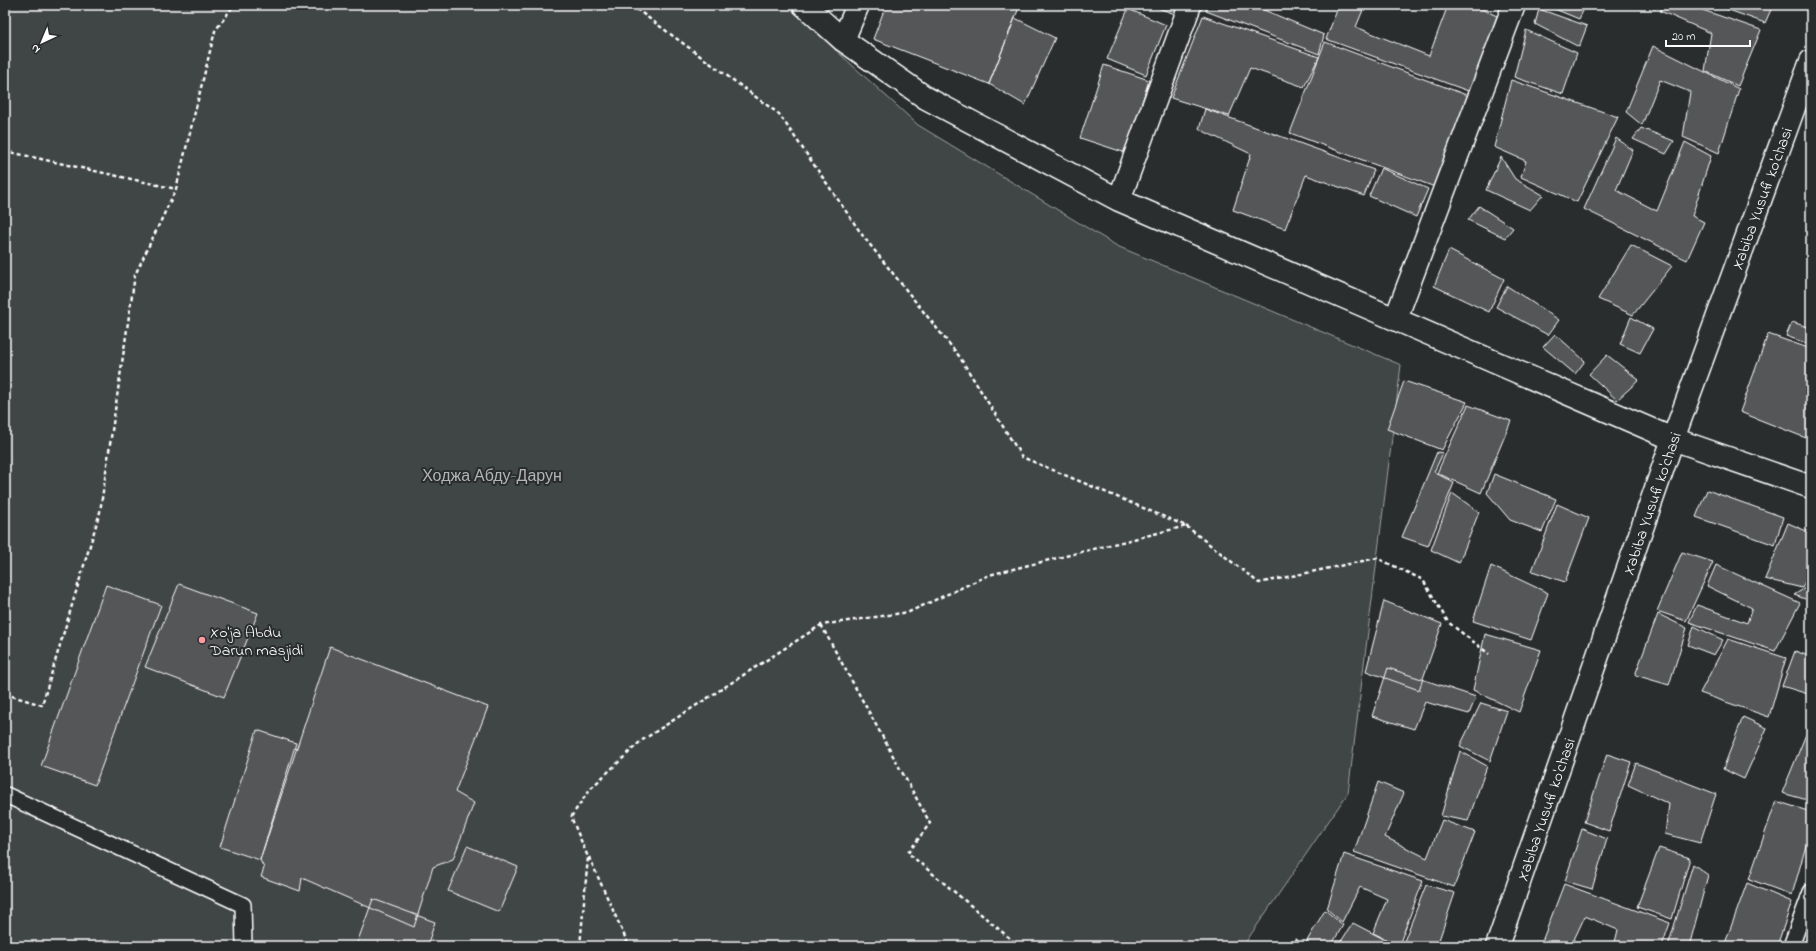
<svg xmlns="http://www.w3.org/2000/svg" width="1816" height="951" font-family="'Indie Flower',sans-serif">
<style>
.green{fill:#414445;stroke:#a0a2a2}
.building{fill:#555758;stroke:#fff}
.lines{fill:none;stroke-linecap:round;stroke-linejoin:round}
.lane-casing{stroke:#fff;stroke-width:18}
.street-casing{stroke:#fff;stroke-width:25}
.path{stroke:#fff;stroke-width:2.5;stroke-dasharray:4 3;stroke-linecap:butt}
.lane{stroke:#2a2d2e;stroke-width:15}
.street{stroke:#2a2d2e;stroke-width:22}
.poi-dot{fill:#ff9aa2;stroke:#2a2d2e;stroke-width:1.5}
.labels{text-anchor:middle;stroke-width:4;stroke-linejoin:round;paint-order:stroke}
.street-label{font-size:16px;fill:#fff;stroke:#2a2d2e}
.park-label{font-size:16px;fill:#b3b4b5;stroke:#2a2d2e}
.poi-label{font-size:16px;fill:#fff;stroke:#2a2d2e;text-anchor:start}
</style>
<rect width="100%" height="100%" fill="#2a2d2e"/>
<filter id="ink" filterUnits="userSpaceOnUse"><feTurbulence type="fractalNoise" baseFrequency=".025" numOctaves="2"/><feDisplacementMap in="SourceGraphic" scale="8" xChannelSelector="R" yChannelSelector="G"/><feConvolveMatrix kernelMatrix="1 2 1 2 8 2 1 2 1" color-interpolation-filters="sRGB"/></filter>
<g filter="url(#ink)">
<!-- green -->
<path class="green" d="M 5,5 L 786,5 L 918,125 L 1117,246 L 1401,365 L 1348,793 L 1243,946 L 5,946 Z"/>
<!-- building -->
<path class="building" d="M 886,5 L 1020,5 L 989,84 L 873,39 Z
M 1150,5 L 1178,5 L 1175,14 Z
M 1208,5 L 1252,5 L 1324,35 L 1319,54 L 1206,11 Z
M 1339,5 L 1365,5 L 1356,27 L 1429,56 L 1448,5 L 1473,5 L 1497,16 L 1471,92 L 1326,39 Z
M 1489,5 L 1500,5 L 1499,8 Z
M 1545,5 L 1586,5 L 1579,19 Z
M 1643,5 L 1657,5 L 1655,9 Z
M 1664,5 L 1688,5 L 1761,30 L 1738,86 L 1705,71 L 1711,33 L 1660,11 Z
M 1715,5 L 1773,5 L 1765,23 Z
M 1128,9 L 1166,25 L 1146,75 L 1107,59 Z
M 1539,9 L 1587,26 L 1579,47 L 1535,24 Z
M 1203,16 L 1319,57 L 1304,87 L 1250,68 L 1229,116 L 1171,98 Z
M 1015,18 L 1055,38 L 1025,105 L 989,84 Z
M 1526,30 L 1577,53 L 1563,94 L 1514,77 Z
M 1325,42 L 1469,96 L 1435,187 L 1290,133 Z
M 1653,46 L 1739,89 L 1719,153 L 1683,137 L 1690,92 L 1660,80 L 1642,125 L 1626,112 Z
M 1104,65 L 1149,80 L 1126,153 L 1080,138 Z
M 1511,80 L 1618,117 L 1577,202 L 1521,177 L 1526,161 L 1494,147 Z
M 1205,109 L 1374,170 L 1364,196 L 1306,175 L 1285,229 L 1233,210 L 1251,154 L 1199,129 Z
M 1641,128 L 1674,141 L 1666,154 L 1633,139 Z
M 1616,138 L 1633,150 L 1616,190 L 1657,211 L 1685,142 L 1711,156 L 1692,216 L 1704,222 L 1687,260 L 1584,209 Z
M 1501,157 L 1515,179 L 1543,195 L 1530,210 L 1486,190 Z
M 1381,168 L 1428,189 L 1416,217 L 1369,196 Z
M 1479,206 L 1513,228 L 1505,238 L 1468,220 Z
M 1631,245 L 1672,266 L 1633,315 L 1598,299 Z
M 1449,250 L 1504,279 L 1489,312 L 1434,286 Z
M 1507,286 L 1559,320 L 1548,335 L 1496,307 Z
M 1631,317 L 1653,329 L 1640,353 L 1620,344 Z
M 1792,322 L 1811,328 L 1811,345 L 1786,336 Z
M 1555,334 L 1585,361 L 1575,374 L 1543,347 Z
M 1768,334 L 1811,349 L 1811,440 L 1740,412 Z
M 1607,355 L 1639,380 L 1617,400 L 1589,374 Z
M 1404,381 L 1467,402 L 1442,450 L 1387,429 Z
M 1468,405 L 1511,421 L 1481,493 L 1437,473 Z
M 1437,452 L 1443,453 L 1434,472 L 1454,483 L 1428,546 L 1402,537 Z
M 1494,474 L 1556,499 L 1542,532 L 1510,520 L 1487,493 Z
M 1707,490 L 1783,517 L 1775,545 L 1696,517 Z
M 1452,493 L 1479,512 L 1459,563 L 1431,550 Z
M 1557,504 L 1589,518 L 1565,582 L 1532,571 Z
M 1788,523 L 1811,533 L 1811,570 L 1802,588 L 1765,579 Z
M 1682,552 L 1713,562 L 1686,621 L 1657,611 Z
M 1716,565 L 1800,603 L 1775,651 L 1689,622 L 1697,605 L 1747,623 L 1752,608 L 1707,586 Z
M 1491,566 L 1548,593 L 1531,640 L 1473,621 Z
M 179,584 L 258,613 L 224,697 L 145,667 Z
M 106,585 L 161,605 L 95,785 L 41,766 Z
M 1810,585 L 1811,601 L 1794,595 Z
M 1384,601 L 1442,624 L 1419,690 L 1366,671 Z
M 1658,614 L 1687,628 L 1669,685 L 1635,675 Z
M 1694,626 L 1723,640 L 1714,655 L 1688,645 Z
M 1485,634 L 1541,650 L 1519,712 L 1473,690 Z
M 1728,639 L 1786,658 L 1769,717 L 1700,693 Z
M 330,647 L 488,707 L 455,792 L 474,803 L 453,859 L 433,867 L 414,927 L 302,878 L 300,891 L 261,877 L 264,868 L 260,860 Z
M 1795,651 L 1811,657 L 1811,695 L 1782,686 Z
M 1388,668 L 1476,697 L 1469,714 L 1425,702 L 1414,729 L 1372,716 Z
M 1481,703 L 1507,711 L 1490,761 L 1460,746 Z
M 1743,717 L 1767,728 L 1744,779 L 1723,769 Z
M 1811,722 L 1811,801 L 1782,793 Z
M 257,730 L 296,743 L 260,860 L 220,847 Z
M 1460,751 L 1487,766 L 1468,821 L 1441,816 Z
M 1607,754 L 1631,762 L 1609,831 L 1584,822 Z
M 1636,763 L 1716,794 L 1700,843 L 1665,834 L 1669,804 L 1628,785 Z
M 1378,782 L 1404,793 L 1385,837 L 1427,858 L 1442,820 L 1475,832 L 1454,887 L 1354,852 Z
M 1776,801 L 1811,812 L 1811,828 L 1792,895 L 1749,879 Z
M 1582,829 L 1607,839 L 1592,889 L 1565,881 Z
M 467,846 L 518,867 L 499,912 L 448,891 Z
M 1659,848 L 1690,858 L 1672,919 L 1637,907 Z
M 1344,854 L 1423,881 L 1399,945 L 1373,933 L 1387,899 L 1360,887 L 1342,922 L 1327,909 Z
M 1693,864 L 1708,875 L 1690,943 L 1698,946 L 1668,946 Z
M 1747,883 L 1792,902 L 1777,946 L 1724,946 Z
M 1564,884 L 1670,923 L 1662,946 L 1614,946 L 1618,930 L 1585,916 L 1571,946 L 1546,946 L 1541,944 Z
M 1426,885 L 1455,893 L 1437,946 L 1407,946 L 1403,944 Z
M 373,899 L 435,922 L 427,946 L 356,946 Z
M 1325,910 L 1343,925 L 1331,946 L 1304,946 Z
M 1353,923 L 1397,946 L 1338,946 Z"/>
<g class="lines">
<!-- lane casing -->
<g class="lane-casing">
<path id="lane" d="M 6,795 L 243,905 L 244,946
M 1791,946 L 1811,892"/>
</g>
<!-- street casing -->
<g class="street-casing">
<path id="street" d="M 804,5 L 843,40 L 926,98 L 1119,200 L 1673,439 L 1811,487
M 843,40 L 858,5
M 1119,200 L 1190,5
M 1396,318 L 1514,5
M 1497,946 L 1673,439 L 1811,61"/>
</g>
<!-- path -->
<path class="path" d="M 5,151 L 176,189
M 1186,526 L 1259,583 L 1377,558 L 1423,580 L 1448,622 L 1489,654
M 821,625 L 930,823 L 908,853 L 1019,946
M 5,694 L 42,705 L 100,512 L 135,275 L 176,189 L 215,31 L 234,5
M 589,857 L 629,946
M 580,946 L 588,857 L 571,817 L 590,789 L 641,741 L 821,625 L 909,612 L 989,575 L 1186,526 L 1022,457 L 959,356 L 863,236 L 779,114 L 631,5
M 1291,946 L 1296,939"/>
<!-- lane -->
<use href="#lane" class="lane"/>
<!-- street -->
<use href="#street" class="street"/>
</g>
</g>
<!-- markers -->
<circle class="poi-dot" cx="202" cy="640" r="4"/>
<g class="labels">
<!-- street labels -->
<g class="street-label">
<text transform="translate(1761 198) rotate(-70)" y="6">Xabiba Yusufi ko'chasi</text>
<text transform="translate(1651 503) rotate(-71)" y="6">Xabiba Yusufi ko'chasi</text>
<text transform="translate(1545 809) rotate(-71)" y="6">Xabiba Yusufi ko'chasi</text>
</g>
<!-- park labels -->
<g class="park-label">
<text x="492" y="481">Ходжа Абду-Дарун</text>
</g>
<!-- poi labels -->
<g class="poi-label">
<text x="210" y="637">Xo'ja Abdu<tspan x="210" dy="18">Darun masjidi</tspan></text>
</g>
</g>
<!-- margin -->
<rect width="1816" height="951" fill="none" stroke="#2a2d2e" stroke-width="20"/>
<rect x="10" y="10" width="1796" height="931" fill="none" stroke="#fff" stroke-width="1.5" filter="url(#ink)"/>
<!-- north arrow -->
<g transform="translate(42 42) rotate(224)" stroke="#2a2d2e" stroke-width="3" paint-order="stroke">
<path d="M0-3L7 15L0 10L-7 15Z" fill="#ffffff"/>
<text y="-6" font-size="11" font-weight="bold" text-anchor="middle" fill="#ffffff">N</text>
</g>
<!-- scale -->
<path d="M1666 40v6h84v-6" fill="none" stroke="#ffffff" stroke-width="2"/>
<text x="1672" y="40" font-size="12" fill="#ffffff" stroke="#2a2d2e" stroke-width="3" paint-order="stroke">20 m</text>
</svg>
